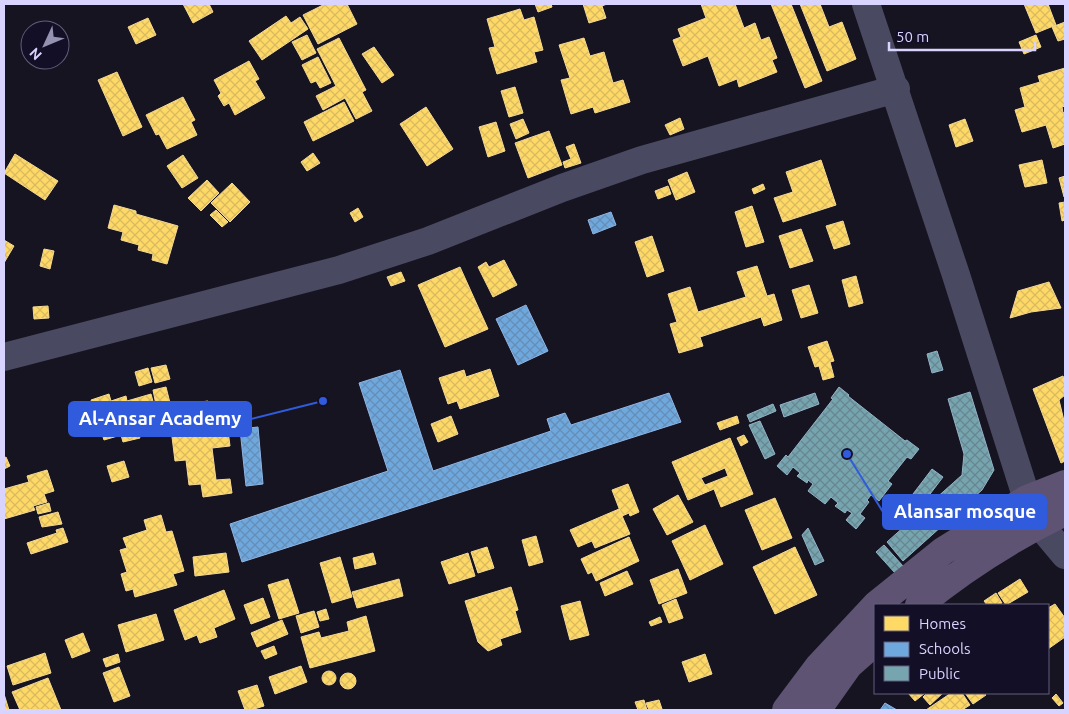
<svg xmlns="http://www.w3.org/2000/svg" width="1069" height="714" font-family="Ubuntu,sans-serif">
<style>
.homes{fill:url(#homes-cross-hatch);stroke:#f4d894;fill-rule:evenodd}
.schools{fill:url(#schools-cross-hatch);stroke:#8fb5e6}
.public{fill:url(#public-cross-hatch);stroke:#94b3c7}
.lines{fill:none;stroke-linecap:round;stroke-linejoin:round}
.minor{stroke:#4a4962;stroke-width:28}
.major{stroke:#5e5373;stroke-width:28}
.leader{fill:none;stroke:#305bdc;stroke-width:2}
.callout-dot{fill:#305bdc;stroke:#130f26;stroke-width:2}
.callout{fill:#305bdc;stroke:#305bdc;stroke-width:2}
.callout-label{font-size:19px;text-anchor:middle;font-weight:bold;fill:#fff}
</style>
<defs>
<pattern id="homes-cross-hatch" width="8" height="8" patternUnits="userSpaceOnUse" patternTransform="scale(1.25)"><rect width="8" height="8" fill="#ffd966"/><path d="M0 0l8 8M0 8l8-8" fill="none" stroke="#d9ba61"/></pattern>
<pattern id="schools-cross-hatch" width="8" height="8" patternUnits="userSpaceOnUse" patternTransform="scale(1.25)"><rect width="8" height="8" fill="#6fa8dc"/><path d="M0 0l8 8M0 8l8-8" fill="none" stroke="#648eb8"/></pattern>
<pattern id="public-cross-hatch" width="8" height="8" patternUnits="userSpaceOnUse" patternTransform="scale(1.25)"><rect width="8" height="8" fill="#76a5af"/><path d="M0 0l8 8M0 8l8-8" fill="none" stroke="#668791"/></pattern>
</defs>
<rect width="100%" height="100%" fill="#161421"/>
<!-- homes -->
<path class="homes" d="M 183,4 L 209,4 L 213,12 L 193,23 Z
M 325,4 L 347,4 L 357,24 L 318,44 L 303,15 Z
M 535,4 L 551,4 L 552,7 L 538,12 Z
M 583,4 L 607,4 L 602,6 L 606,18 L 589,23 Z
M 701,4 L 735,4 L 744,28 L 755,23 L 761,40 L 769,37 L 777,58 L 772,60 L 777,72 L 739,87 L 737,79 L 719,86 L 708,56 L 683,66 L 673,40 L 681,37 L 678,29 L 706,18 Z
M 771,4 L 791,4 L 822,81 L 805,88 Z
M 800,4 L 820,4 L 829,27 L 842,22 L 856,59 L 827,71 Z
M 1024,4 L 1048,4 L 1056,25 L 1036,33 Z
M 520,9 L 524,20 L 534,17 L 543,50 L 534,52 L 537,62 L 497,74 L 489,48 L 495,47 L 487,19 Z
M 286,16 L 291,23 L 300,17 L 308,29 L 262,60 L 249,41 Z
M 148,18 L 156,35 L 136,44 L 128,27 Z
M 1065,22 L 1065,39 L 1058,41 L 1052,27 Z
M 307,35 L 316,53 L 302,60 L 292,42 Z
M 1036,35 L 1041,47 L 1024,54 L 1019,42 Z
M 339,38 L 366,90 L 362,92 L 372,111 L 356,119 L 345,98 L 323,110 L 316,96 L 336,86 L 317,49 Z
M 584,38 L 590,56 L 604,52 L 613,83 L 623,80 L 630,102 L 595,113 L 593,107 L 571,114 L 561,80 L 570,78 L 559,45 Z
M 374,47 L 394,75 L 382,83 L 362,54 Z
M 318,57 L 331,83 L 320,88 L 316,81 L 311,83 L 302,65 Z
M 249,61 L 259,79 L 255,81 L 265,98 L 235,115 L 229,103 L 224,106 L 218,96 L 221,93 L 214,80 Z
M 1065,68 L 1065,106 L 1062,107 L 1063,113 L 1065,112 L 1065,144 L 1053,148 L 1046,125 L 1022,132 L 1015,110 L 1025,107 L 1020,88 L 1040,82 L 1038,76 Z
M 117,72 L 142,127 L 123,136 L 98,80 Z
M 515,87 L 523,113 L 509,117 L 501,91 Z
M 183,97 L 195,120 L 191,122 L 197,135 L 167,149 L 159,134 L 156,135 L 146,115 Z
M 344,102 L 354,121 L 313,141 L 304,122 Z
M 426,107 L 453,149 L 427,166 L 400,124 Z
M 680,118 L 684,129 L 670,135 L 665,125 Z
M 523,119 L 529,133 L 516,139 L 510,124 Z
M 965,119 L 973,141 L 956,147 L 949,125 Z
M 496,122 L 505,151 L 488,157 L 479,127 Z
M 549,131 L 562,165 L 528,178 L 515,143 Z
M 574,144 L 581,163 L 565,168 L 563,162 L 571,159 L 566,147 Z
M 313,153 L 320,163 L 307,171 L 301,162 Z
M 15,154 L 58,181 L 45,200 L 4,173 Z
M 183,155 L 198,178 L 182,188 L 167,166 Z
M 821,160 L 836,205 L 783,222 L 774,198 L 793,192 L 786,172 Z
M 1042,160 L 1047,183 L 1025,187 L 1019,165 Z
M 687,172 L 695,192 L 676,200 L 668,180 Z
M 1065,176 L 1065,197 L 1064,197 L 1059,178 Z
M 207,180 L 219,193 L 201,211 L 188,198 Z
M 232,183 L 250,202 L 230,222 L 211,203 Z
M 763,184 L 765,189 L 754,194 L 752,189 Z
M 668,186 L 671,194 L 658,199 L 655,191 Z
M 1065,202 L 1065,220 L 1062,221 L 1059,203 Z
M 114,205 L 136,211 L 136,214 L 178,226 L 167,264 L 152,260 L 153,254 L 138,250 L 139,245 L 121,240 L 123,232 L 108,228 Z
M 752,206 L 764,242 L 746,247 L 735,212 Z
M 358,208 L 363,217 L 355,222 L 350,213 Z
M 216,210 L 228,222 L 222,227 L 210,215 Z
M 843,221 L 850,244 L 834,249 L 826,226 Z
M 801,229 L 813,261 L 790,268 L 779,236 Z
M 652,236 L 664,271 L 647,277 L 635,242 Z
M 4,240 L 14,246 L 4,263 Z
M 44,249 L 54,251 L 50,269 L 40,266 Z
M 504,260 L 517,285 L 493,297 L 478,267 L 486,262 L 489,267 Z
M 757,266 L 767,296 L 774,294 L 782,320 L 764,326 L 761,317 L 700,337 L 703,346 L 679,353 L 670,324 L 677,322 L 668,294 L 690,287 L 698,312 L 746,297 L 737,272 Z
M 460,267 L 488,329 L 445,347 L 418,285 Z
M 401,272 L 405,281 L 391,286 L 387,277 Z
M 856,276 L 863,303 L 849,307 L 842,280 Z
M 1049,282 L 1061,308 L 1031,312 L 1010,318 L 1018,291 Z
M 809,285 L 818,313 L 801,318 L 792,290 Z
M 48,306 L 49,318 L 34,319 L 33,307 Z
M 827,341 L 834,361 L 830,362 L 834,377 L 823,380 L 819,366 L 815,367 L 808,347 Z
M 166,365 L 170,379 L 155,383 L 151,368 Z
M 148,368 L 152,382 L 139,386 L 135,372 Z
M 490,369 L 499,396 L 460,409 L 457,401 L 448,404 L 439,378 L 464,370 L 466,377 Z
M 1063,376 L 1065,381 L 1065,395 L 1059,400 L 1065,425 L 1065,461 L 1061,463 L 1033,389 Z
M 166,387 L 171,407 L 157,410 L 153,390 Z
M 109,394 L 111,401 L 126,396 L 127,401 L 151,394 L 161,431 L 147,435 L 144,425 L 136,427 L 140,438 L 123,442 L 121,435 L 104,440 L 91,400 Z
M 208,401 L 212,425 L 227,423 L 230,446 L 212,448 L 216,480 L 230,479 L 232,493 L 203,497 L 201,484 L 189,485 L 186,460 L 175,461 L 170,421 L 187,419 L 185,404 Z
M 451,416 L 458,434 L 438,442 L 431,424 Z
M 737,416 L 739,423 L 720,430 L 717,423 Z
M 744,435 L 748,442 L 741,446 L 737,438 Z
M 730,438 L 753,494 L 721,507 L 714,489 L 688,500 L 672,462 ZM 725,468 L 728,476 L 705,485 L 701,478 Z
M 6,457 L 10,466 L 4,469 L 4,458 Z
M 124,461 L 129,477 L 112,482 L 107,466 Z
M 47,470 L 54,491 L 44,494 L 47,502 L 33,506 L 35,510 L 4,519 L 4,489 L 29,482 L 27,476 Z
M 628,484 L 639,512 L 630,516 L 629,513 L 622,516 L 612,490 Z
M 678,495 L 693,522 L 667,535 L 653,509 Z
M 775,498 L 792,538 L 762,550 L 745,510 Z
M 49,503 L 51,511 L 38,514 L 36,507 Z
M 619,509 L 630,534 L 595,548 L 592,541 L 578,547 L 570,530 Z
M 58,512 L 62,524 L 42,527 L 39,517 Z
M 161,515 L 166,532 L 172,531 L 184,571 L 173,574 L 177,585 L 135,597 L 133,589 L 126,591 L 121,574 L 127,572 L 120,550 L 127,548 L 123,538 L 147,530 L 144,520 Z
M 705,525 L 723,564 L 690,580 L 672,541 Z
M 63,528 L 68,542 L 31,554 L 27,543 L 57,533 L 56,530 Z
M 536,536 L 543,562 L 529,566 L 522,540 Z
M 629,537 L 639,561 L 596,581 L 592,572 L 588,574 L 581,559 Z
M 487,547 L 494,568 L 478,573 L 471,552 Z
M 795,547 L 817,595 L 775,614 L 753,567 Z
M 226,553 L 229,572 L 195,576 L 193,557 Z
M 373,553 L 376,564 L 355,569 L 353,558 Z
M 468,553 L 475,576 L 449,584 L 441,562 Z
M 340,557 L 352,597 L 332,603 L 320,563 Z
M 678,569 L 687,593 L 659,604 L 650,580 Z
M 627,571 L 633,584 L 605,596 L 600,583 Z
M 288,579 L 299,613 L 279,619 L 268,585 Z
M 399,579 L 403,596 L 357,608 L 352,592 Z
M 1020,579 L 1028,592 L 1006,605 L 998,593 Z
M 511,587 L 518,610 L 515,611 L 521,632 L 500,639 L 502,645 L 488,651 L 478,642 L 465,601 Z
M 224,590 L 235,619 L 214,628 L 217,637 L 200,643 L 197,635 L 185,640 L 174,610 Z
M 996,593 L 1002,603 L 998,605 L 987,605 L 984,601 Z
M 263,598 L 270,617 L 251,624 L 244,605 Z
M 676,599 L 683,618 L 669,623 L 662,605 Z
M 580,601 L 589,635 L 570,640 L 561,606 Z
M 1055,604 L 1065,618 L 1065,637 L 1048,649 L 1048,608 Z
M 326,609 L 329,619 L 320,621 L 317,612 Z
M 314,611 L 319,627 L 301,633 L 296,616 Z
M 156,614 L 164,640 L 126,652 L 118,625 Z
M 366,616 L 375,651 L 310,668 L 301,637 L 319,632 L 321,638 L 349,631 L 347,622 Z
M 660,617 L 662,622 L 651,626 L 649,622 Z
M 282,620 L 288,634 L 257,647 L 251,633 Z
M 83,633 L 90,651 L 72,658 L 65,640 Z
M 274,646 L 277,654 L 265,659 L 261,651 Z
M 45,653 L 51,673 L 13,685 L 7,666 Z
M 118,654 L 120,662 L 106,667 L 103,659 Z
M 705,654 L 712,674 L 689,682 L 682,662 Z
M 301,666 L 307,682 L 275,694 L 269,677 Z
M 119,667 L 130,696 L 114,702 L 103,673 Z
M322 678a7 7 0 1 1 14 0a7 7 0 1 1-14 0Z
M340 681a8 8 0 1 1 16 0a8 8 0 1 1-16 0Z
M 48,678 L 61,710 L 20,710 L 12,692 Z
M 257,685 L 264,706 L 251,710 L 245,710 L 238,691 Z
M 908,693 L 925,693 L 915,701 Z
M 927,693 L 943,693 L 930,705 L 923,697 Z
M 951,693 L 962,693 L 970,705 L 962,710 L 926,710 Z
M 965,693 L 984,693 L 986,695 L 973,704 Z
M 4,694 L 9,710 L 4,710 Z
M 1056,694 L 1063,703 L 1059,706 L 1052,698 Z
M 644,700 L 647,710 L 638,710 L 635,702 Z
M 659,700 L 662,709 L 649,710 L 646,703 Z"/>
<!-- schools -->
<path class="schools" d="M 611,212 L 616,225 L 593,234 L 588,220 Z
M 526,305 L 548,351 L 518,365 L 496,319 Z
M 400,370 L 433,471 L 551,431 L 547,419 L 565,413 L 571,425 L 669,393 L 681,422 L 242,562 L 230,524 L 388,471 L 359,383 Z
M 258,427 L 263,484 L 246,486 L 240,429 Z
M 885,703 L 897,710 L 880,710 Z"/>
<!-- public -->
<path class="public" d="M 937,351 L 943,370 L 932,373 L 927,354 Z
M 839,387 L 849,395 L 848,396 L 905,441 L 907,440 L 919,449 L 911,459 L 907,457 L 888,481 L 892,484 L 879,501 L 871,495 L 867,500 L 869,502 L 860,514 L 865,518 L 856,529 L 846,520 L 852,513 L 847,510 L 845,513 L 835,506 L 838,503 L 831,497 L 825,504 L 808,491 L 813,484 L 808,480 L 807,483 L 797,476 L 800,473 L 793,467 L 787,475 L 777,466 L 786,455 L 788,457 L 833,399 L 831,398 Z
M 970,392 L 994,470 L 982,490 L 903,561 L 887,542 L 962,475 L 964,454 L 948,399 Z
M 815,393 L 819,404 L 784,417 L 780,405 Z
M 773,404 L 776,411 L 750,422 L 747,415 Z
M 760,421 L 775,454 L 765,459 L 749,425 Z
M 932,469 L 943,477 L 924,502 L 913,494 Z
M 808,528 L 824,561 L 815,565 L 802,535 Z
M 884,545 L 903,566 L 895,573 L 876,552 Z"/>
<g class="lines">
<!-- minor -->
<path class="minor" d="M 866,4 L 956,275 L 1027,499 L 1039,524 L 1065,555
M 4,357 L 339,270 L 428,241 L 562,188 L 642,160 L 896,89"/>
<!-- major -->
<path class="major" d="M 876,605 L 943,551 L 1027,499 L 1065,484
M 919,605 C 964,568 1013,537 1065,512
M 786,710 L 819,666 L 875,606
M 817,710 L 849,665 L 875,642"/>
</g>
<!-- callouts -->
<path class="leader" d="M323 401L251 419M847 454L883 512"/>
<g class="callout-dot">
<circle cx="323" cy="401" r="5"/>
<circle cx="847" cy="454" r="5"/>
</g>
<g class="callout">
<rect x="69" y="402" width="182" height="34" rx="5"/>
<rect x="883" y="495" width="163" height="34" rx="5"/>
</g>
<g class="callout-label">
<text x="160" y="425">Al-Ansar Academy</text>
<text x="965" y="518">Alansar mosque</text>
</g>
<!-- border -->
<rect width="1069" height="714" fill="none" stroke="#d9d4ff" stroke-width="10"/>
<!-- legend -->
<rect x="874" y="604" width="175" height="90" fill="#130f26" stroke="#625e7d"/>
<rect x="884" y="616" width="25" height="15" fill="#ffd966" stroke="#625e7d"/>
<text x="919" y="629" font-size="15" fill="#d9d4ff">Homes</text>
<rect x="884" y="642" width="25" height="15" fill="#6fa8dc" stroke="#625e7d"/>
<text x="919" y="654" font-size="15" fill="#d9d4ff">Schools</text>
<rect x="884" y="666" width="25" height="15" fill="#76a5af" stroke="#625e7d"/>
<text x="919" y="679" font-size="15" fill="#d9d4ff">Public</text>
<!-- north arrow -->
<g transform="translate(45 45) rotate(226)"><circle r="24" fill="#130f26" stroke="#625e7d"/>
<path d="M0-4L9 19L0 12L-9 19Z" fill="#9591b1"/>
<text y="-8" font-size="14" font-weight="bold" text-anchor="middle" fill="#d9d4ff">N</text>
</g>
<!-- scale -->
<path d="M889 42v8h146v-8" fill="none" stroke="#d9d4ff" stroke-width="2.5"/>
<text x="896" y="42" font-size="15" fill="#d9d4ff" stroke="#130f26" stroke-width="4" paint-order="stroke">50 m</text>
</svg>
